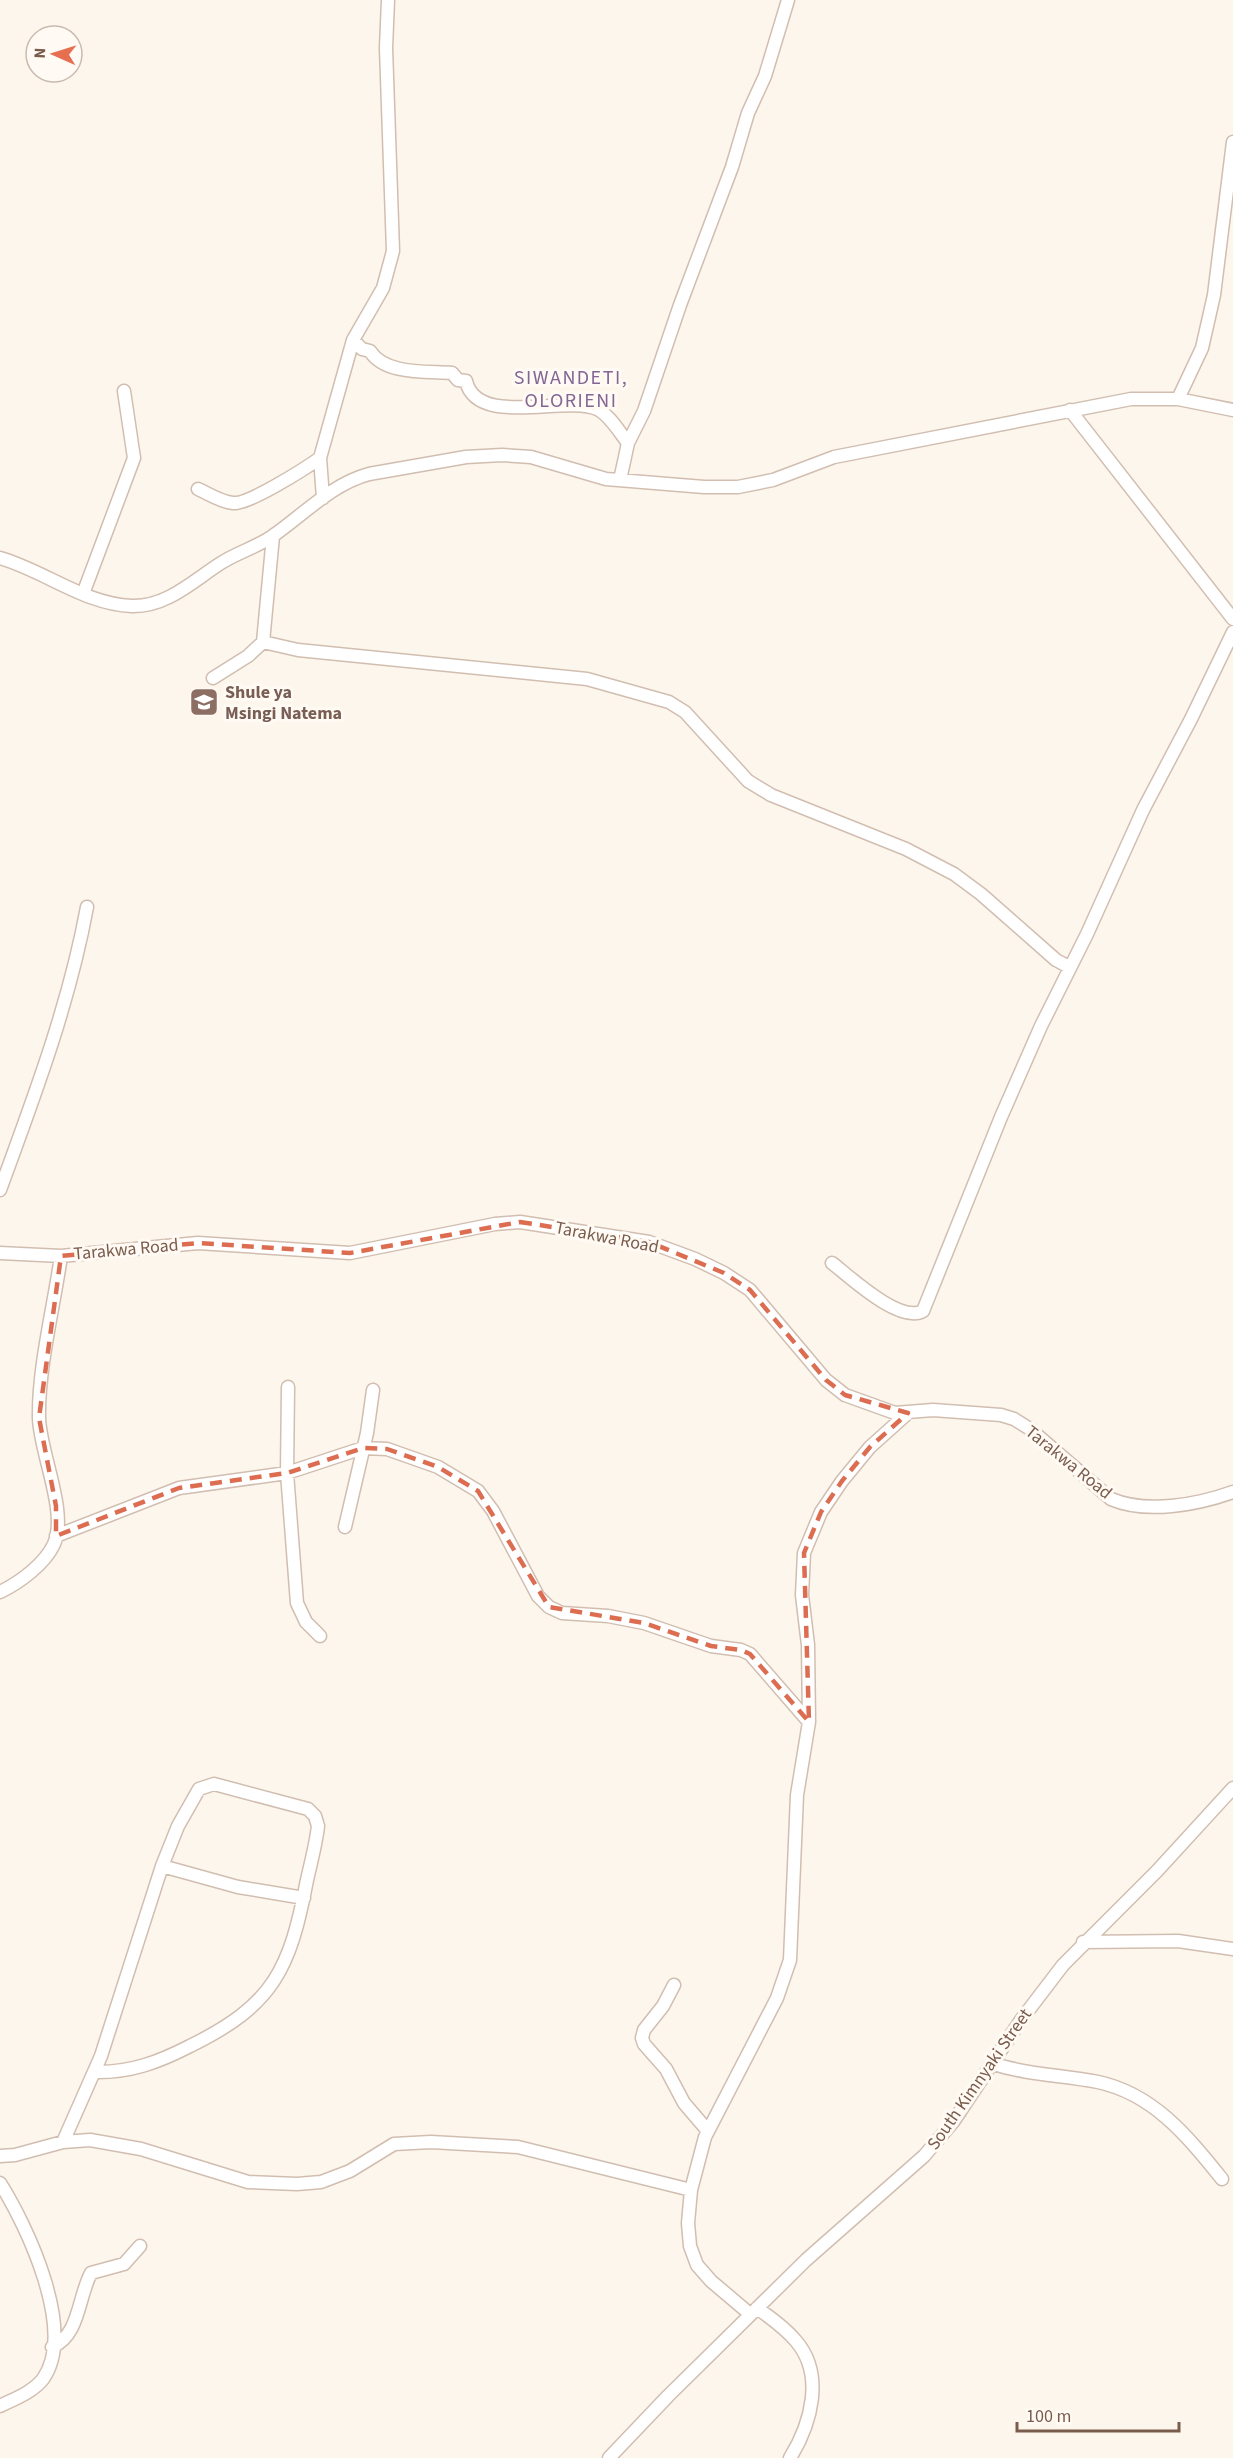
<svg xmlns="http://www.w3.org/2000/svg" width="1233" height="2458" font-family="'Source Sans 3',sans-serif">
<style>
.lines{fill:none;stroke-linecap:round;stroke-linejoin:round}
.street-casing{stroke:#d1beb0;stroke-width:15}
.street{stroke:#fff;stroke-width:12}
.marked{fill:none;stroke:#dc6d51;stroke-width:4.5;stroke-dasharray:12 8;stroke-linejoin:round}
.labels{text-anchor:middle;stroke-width:6;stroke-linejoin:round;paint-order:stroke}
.education-label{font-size:18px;font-weight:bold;fill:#785e54;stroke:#fffaf3;text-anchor:start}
.street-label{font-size:18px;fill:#7a5c4d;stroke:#fffaf3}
.neighbourhood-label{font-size:20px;letter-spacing:1.5px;fill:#846695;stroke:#fffaf3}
</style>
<rect width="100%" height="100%" fill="#fdf6ec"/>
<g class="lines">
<!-- street casing -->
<g class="street-casing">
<path id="street" d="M 353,340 L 362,349 L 370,351 C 385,375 426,371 452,373 L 458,380 L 466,381 C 477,428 565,395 597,409 C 609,414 620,433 628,443
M 1178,399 L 1202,348 L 1214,295 L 1233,142
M 1070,410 L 1233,619
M 620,480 L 628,443 L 644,411 L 680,305 L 732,167 L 748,113 L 765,76 L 788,0
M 198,489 C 209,494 221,502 233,503 C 248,505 306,468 320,458
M 323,498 L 320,458 L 353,340 L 383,288 L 393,251 L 386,48 L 388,0
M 0,558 C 45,571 84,604 132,606 C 167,607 194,580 221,563 C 238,552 258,547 274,535 C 304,514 332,484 369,474 L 466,457 L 502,455 L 531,457 L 606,479 L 704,487 L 738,487 L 773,480 L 834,457 L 1131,399 L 1178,399 L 1233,410
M 83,594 L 134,458 L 124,391
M 263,642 L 298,650 L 587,679 L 669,702 L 685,712 L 748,781 L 771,795 L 906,849 L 954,874 L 981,894 L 1056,960 L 1069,967
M 213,678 L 248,656 L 263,642 L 273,536
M 0,1190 C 34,1097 69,1005 87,907
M 0,1253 L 61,1256 L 198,1243 L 350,1253 L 495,1224 L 520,1222 L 649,1242 L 695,1259 L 724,1273 L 750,1290 L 826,1380 L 845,1395 L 895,1413 L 933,1410 L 1001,1415 L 1014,1419 L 1030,1429 L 1111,1499 C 1146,1514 1197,1505 1233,1492
M 832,1263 C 850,1277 900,1324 923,1311 L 1001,1117 L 1041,1026 L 1087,934 L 1143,810 L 1191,719 L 1233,632
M 288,1387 L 287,1473 L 297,1603 L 306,1622 L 320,1636
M 345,1527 L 367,1433 L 373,1390
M 56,1536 L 179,1488 L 287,1473 L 363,1448 L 387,1449 L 438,1467 L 478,1491 L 493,1511 L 538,1596 L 549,1607 L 562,1613 L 608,1616 L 644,1623 L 711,1646 L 741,1650 L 750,1654 L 809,1722
M 0,1592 C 19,1583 45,1564 54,1544 C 68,1512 40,1453 39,1418 C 38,1368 54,1306 61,1256
M 162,1866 L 238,1887 L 304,1898
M 1083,1942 L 1178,1941 L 1233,1949
M 674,1985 L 663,2006 L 644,2030 L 642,2038 L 644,2044 L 666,2069 L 684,2103 L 708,2131
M 994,2064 C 1028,2075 1063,2075 1098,2082 C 1154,2094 1188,2137 1222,2179
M 63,2142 L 101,2056 L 162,1866 L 178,1826 L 199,1789 L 214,1784 L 308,1809 L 315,1816 L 318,1826 C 316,1844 311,1862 307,1880 C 290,1969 274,2005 190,2046 C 159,2062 130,2073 94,2072
M 0,2156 L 15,2155 L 63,2142 L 90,2140 L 141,2149 L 248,2182 L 297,2184 L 321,2182 L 350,2171 L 394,2144 L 431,2142 L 518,2147 L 691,2190
M 0,2183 C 27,2226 77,2331 43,2379 C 33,2392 14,2399 0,2406
M 757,2308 C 771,2318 785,2328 796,2341 C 825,2375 811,2424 790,2458
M 750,2314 L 711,2281 L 697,2265 L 690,2246 L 688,2223 L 691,2190 L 705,2137 L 777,1998 L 790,1960 L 797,1795 L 809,1722 L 808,1645 L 802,1595 L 804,1553 L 821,1512 L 842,1481 L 870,1447 L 908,1413
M 52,2347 C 80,2335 78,2297 91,2273 L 124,2264 L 140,2246
M 609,2458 L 668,2396 L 806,2260 L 924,2156 L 953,2122 L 1021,2020 L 1063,1965 L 1157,1871 L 1233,1788"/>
</g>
<!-- street -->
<use href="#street" class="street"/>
</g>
<!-- marked area -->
<path class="marked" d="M 520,1222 L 649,1242 L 724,1273 L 750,1290 L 826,1380 L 845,1395 L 908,1413 L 870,1447 L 842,1481 L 821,1512 L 804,1553 L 809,1722 L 750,1654 L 741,1650 L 711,1646 L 644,1623 L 549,1607 L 478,1491 L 438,1467 L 387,1449 L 363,1448 L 287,1473 L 179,1488 L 56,1536 L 56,1506 L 39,1418 L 61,1256 L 198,1243 L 350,1253 Z"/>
<!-- icons -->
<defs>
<g id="school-square" transform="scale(1.5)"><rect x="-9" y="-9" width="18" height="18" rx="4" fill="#8d6e63" stroke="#fffaf3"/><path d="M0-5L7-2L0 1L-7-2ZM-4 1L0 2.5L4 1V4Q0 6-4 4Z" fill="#fff"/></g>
</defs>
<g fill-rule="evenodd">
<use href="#school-square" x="204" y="702"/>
</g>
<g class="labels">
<!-- education labels -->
<g class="education-label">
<text x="225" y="698">Shule ya<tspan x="225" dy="21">Msingi Natema</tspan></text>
</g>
<!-- street labels -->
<g class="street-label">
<text transform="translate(607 1237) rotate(11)" y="6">Tarakwa Road</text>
<text transform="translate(126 1249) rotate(-5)" y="6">Tarakwa Road</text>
<text transform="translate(1069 1462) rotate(39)" y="6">Tarakwa Road</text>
<text transform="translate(979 2079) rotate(-55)" y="6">South Kimnyaki Street</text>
</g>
<!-- neighbourhood labels -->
<g class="neighbourhood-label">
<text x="571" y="384">SIWANDETI,<tspan x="571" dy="23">OLORIENI</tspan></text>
</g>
</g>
<!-- north arrow -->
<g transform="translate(54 54) rotate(273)"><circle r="28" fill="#fffaf3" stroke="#cabbb1" stroke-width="1.5"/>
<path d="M0-4.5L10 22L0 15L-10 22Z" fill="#e76f51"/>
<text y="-9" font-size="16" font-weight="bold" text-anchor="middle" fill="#7a5c4d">N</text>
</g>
<!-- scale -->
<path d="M1017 2422v9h162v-9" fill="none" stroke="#7a5c4d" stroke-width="3"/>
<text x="1026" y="2422" font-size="18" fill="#7a5c4d" stroke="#fffaf3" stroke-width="4.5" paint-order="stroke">100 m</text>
</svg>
